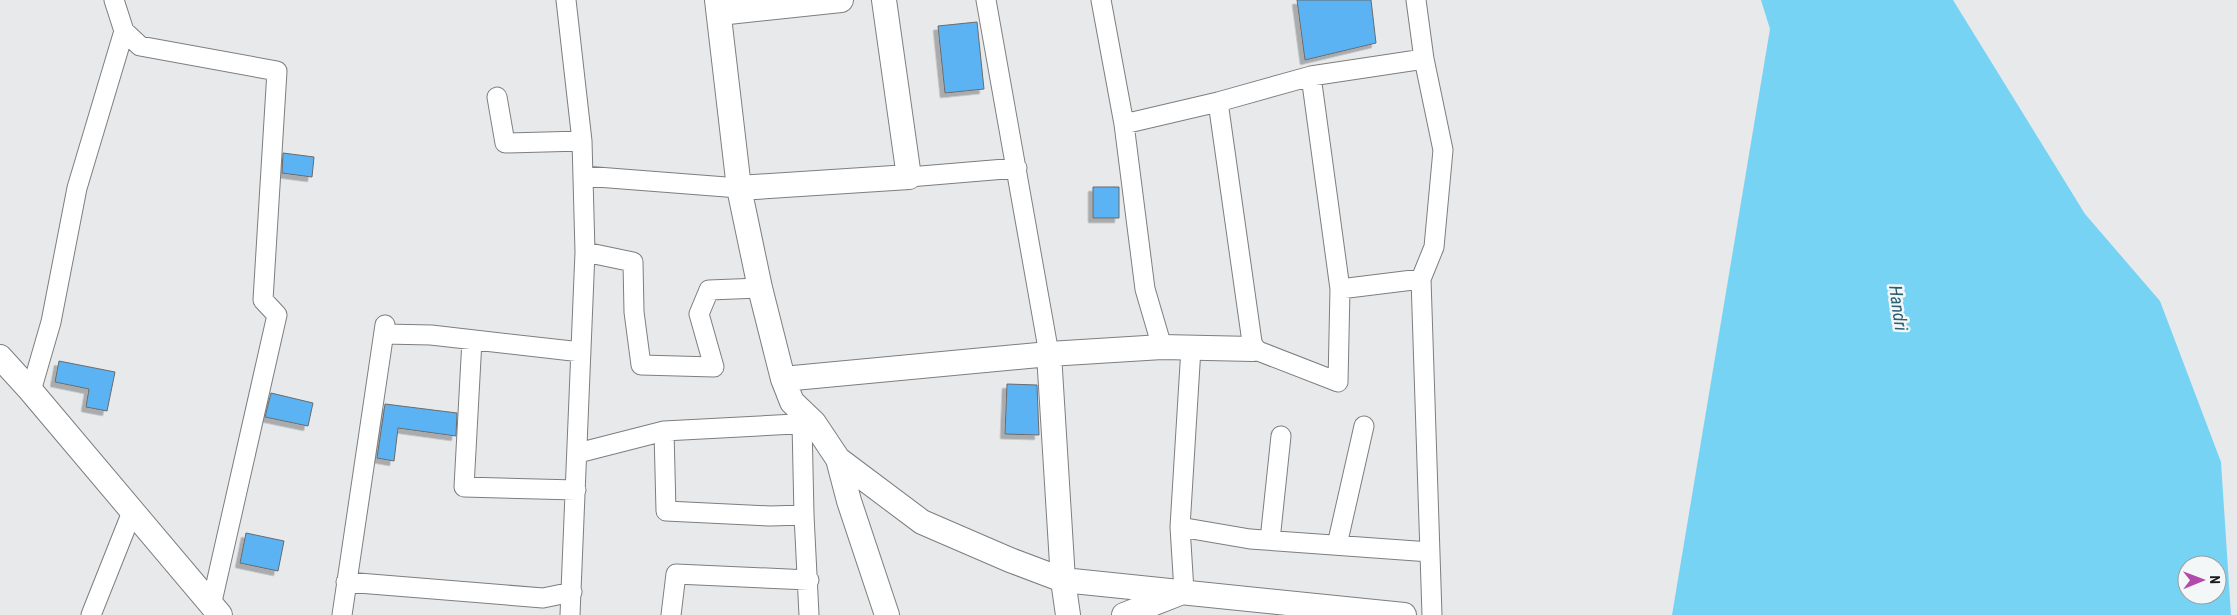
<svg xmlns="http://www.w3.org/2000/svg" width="2237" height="615" font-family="'Roboto Condensed',sans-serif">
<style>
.water{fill:#76d3f4;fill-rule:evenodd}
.building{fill:#5bb3f3;stroke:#696b6d;filter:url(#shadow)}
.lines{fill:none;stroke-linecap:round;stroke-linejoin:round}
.minor-casing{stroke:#7c7e80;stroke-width:21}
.tertiary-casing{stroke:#7c7e80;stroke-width:26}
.minor{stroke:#fff;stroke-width:19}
.tertiary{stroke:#fff;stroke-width:24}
.labels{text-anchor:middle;stroke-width:5;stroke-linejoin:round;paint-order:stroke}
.water-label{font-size:18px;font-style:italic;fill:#2b5e70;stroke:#f4f7f8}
</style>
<defs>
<filter id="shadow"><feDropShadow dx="-4.5" dy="4.5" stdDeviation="0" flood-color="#0004"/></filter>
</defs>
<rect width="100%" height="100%" fill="#e7e9eb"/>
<!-- water -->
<path class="water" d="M 1761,0 L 1953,0 L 2085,214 L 2160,301 L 2221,462 L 2231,615 L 1672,615 L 1770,29 ZM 2187,565 L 2217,565 L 2217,595 L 2187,595 Z"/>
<!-- building -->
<path class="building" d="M 1297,0 L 1371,0 L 1376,43 L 1305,60 Z
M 977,22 L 984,89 L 945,93 L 938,26 Z
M 283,153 L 314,157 L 312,177 L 282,173 Z
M 1093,187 L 1119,187 L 1119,218 L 1093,218 Z
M 59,361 L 115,372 L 107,411 L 86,407 L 89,389 L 55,382 Z
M 1007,384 L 1037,385 L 1039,435 L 1005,434 Z
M 271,393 L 313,403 L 308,426 L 265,417 Z
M 385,404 L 457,413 L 456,436 L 398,428 L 394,461 L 377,458 Z
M 246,533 L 284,541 L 278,571 L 240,563 Z"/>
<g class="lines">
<!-- minor casing -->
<g class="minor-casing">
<path id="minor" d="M 114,0 L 124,31 L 140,46 L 277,71 L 263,300 L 277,315 L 211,606
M 566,0 L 582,141 L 585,252 L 570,615
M 986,0 L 1049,354
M 1101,0 L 1124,124 L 1145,289 L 1162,347
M 1416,0 L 1424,59 L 1443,150 L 1434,247 L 1421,279 L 1432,615
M 1311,76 L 1340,289
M 497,97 L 505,143 L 582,141
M 1218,102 L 1253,349 L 1338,382 L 1340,289 L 1421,279
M 1124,124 L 1218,102 L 1311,76 L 1424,59
M 584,176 L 739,188
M 909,177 L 1017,168
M 585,252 L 633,262 L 634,312 L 641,365 L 714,367 L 699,314 L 709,290 L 760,288
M 384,334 L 431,335 L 581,352
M 472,340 L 464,487 L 576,490
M 31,391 L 51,322 L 77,188 L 124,31
M 802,423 L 804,515 L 809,615
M 664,431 L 666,511 L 770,516 L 804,515
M 578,453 L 664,431 L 814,423
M 1180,527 L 1250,539 L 1430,552
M 1270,540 L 1281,436
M 1337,545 L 1364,426
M 346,582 L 543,598 L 572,592
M 1184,591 L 1180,527 L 1191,348
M 91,615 L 132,512
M 342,615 L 385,325
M 671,615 L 676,574 L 809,580"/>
</g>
<!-- tertiary casing -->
<g class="tertiary-casing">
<path id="tertiary" d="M 717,0 L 739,188 L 760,288 L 783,379 L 792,402 L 814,423 L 838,459 L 849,501 L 887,615
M 719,13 L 841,0
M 739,188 L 909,177 L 884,0
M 1049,354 L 1063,580 L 1068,615
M 0,357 L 31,391 L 220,615
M 783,379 L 1049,354 L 1162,347 L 1253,349
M 838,459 L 922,522 L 1010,560 L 1063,580 L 1404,615
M 1124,615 L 1180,593"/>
</g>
<!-- minor -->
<use href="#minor" class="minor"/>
<!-- tertiary -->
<use href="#tertiary" class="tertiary"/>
</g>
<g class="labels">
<!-- water labels -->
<g class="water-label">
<text transform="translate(1898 308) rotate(82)" y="6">Handri</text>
</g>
</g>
<!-- north arrow -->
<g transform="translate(2202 580) rotate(89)"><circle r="24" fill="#f4f7f8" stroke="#9c9e9f"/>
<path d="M0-4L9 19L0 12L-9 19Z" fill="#b349aa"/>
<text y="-8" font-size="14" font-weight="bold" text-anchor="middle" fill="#181919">N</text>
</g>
</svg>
